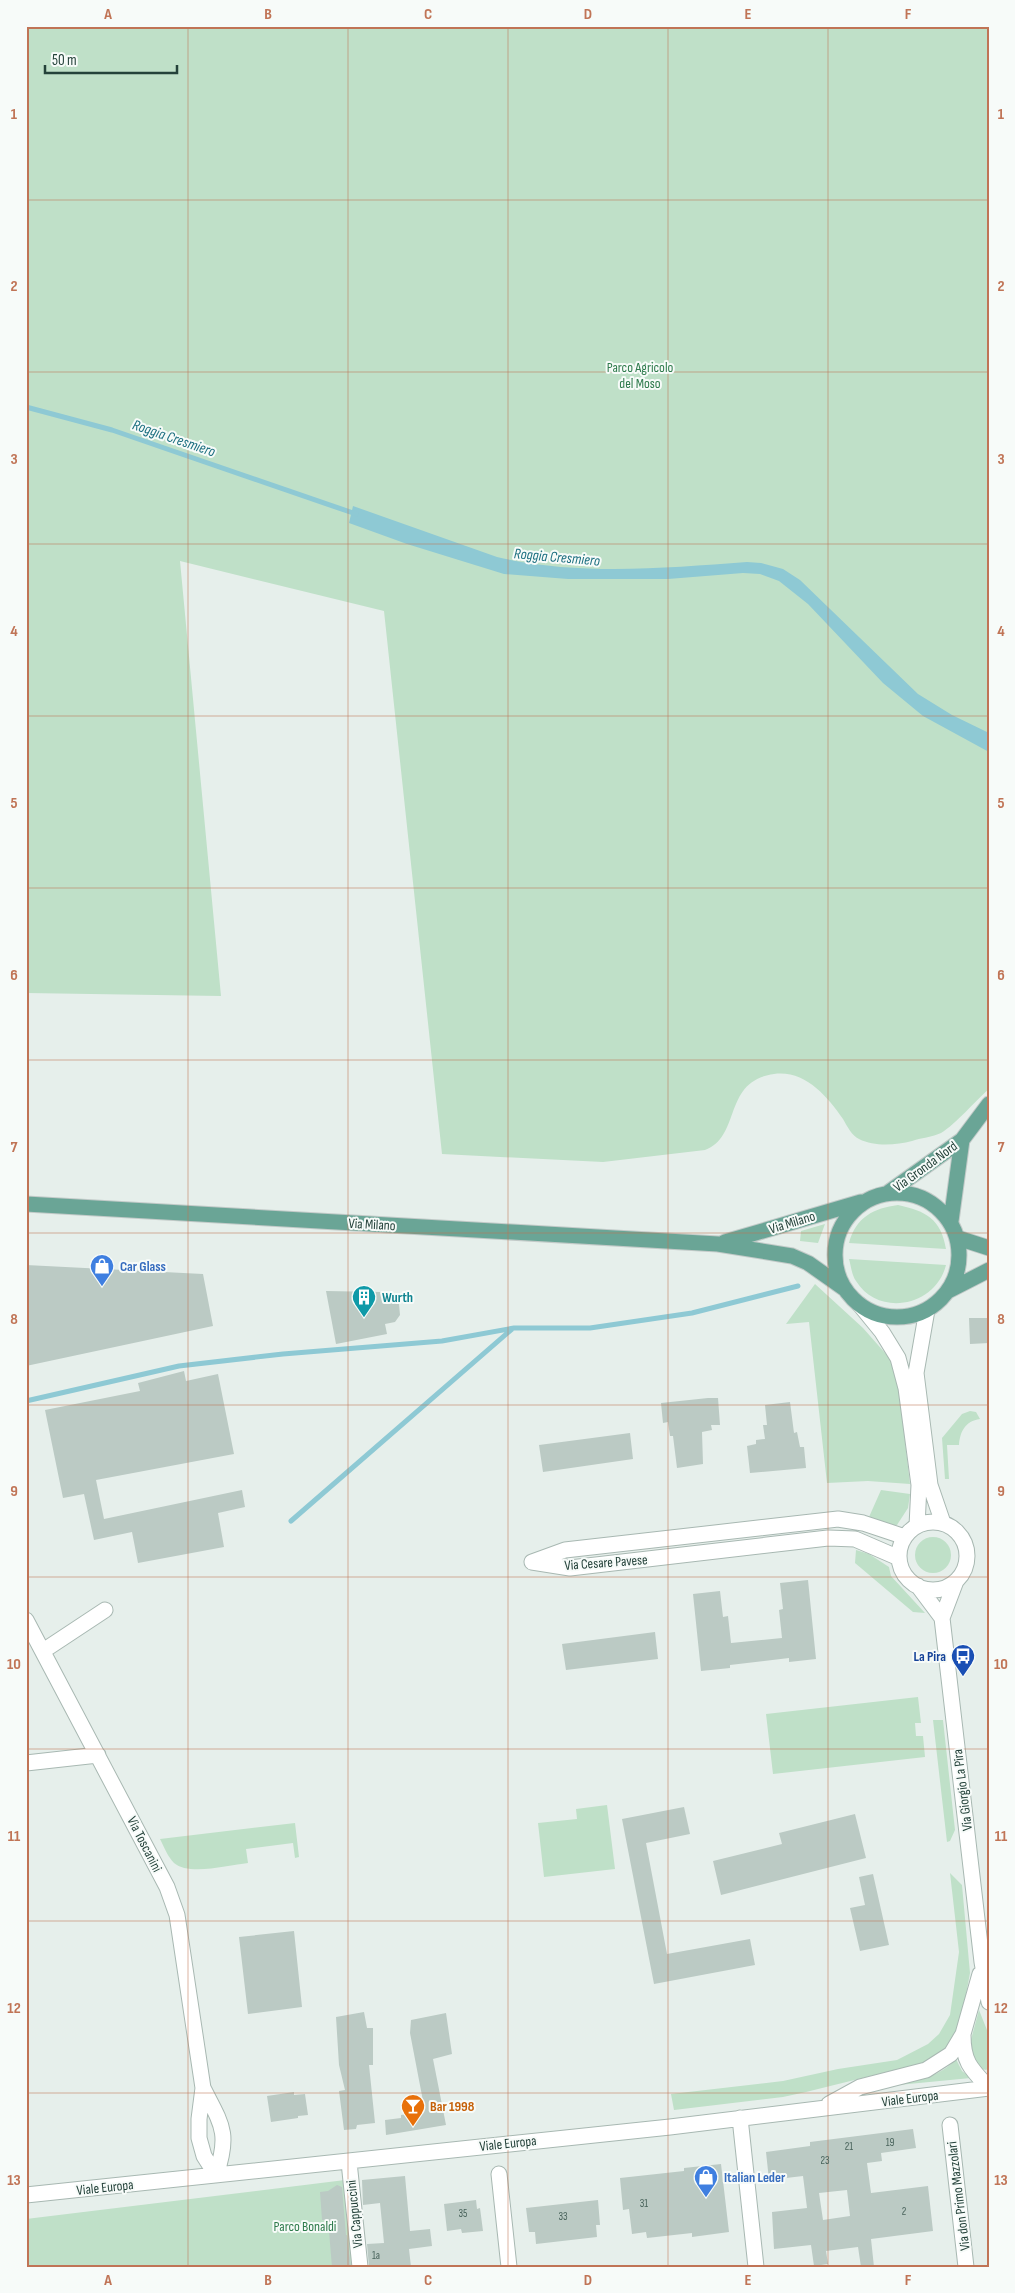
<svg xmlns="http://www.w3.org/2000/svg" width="1015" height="2293" font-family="'Sofia Sans Condensed',sans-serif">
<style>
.green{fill:#bfe0c8}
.water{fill:#8ec9d4}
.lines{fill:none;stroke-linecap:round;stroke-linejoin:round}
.stream{stroke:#8ec9d4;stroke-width:5}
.building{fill:#bbcac4;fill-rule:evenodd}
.minor-casing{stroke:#a8b8b2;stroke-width:17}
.major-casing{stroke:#c2cac8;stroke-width:17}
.minor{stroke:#fff;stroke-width:15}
.major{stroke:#6aa596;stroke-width:15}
.grid{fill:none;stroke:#c07456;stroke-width:1;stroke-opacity:0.55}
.labels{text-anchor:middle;stroke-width:4;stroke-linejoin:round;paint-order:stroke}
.number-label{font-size:11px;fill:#4a645c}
.park-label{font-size:14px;fill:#2d7a4b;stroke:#f7fbf9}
.street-label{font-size:14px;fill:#24423a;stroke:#f7fbf9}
.shop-label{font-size:14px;font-weight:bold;fill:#366cbe;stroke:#f7fbf9;text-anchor:start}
.culture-label{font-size:14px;font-weight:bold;fill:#0d838f;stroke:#f7fbf9;text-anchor:start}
.transit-label{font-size:14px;font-weight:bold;fill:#164399;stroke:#f7fbf9;text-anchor:end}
.food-label{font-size:14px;font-weight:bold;fill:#c56008;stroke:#f7fbf9;text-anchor:start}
.water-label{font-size:15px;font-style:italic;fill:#1c6f80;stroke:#f7fbf9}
.neatline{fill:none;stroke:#c07456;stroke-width:2}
.grid-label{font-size:16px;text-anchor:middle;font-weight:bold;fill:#c07456}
</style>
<rect width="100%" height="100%" fill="#e6efeb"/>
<!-- green -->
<path class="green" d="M 26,26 L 989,26 L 989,1089 C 975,1101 956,1124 941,1133 C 933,1137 920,1138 912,1141 C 896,1145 875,1147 859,1139 C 852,1136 847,1126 843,1119 C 827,1096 805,1070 774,1074 C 722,1081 742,1136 705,1150 L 603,1162 L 442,1154 L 384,611 L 180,561 L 221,996 L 26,993 Z
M 898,1205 C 926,1211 941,1219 946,1249 L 849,1243 C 856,1217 874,1208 898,1205 Z
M 825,1224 L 818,1243 L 800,1241 L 801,1231 Z
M 849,1259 L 946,1265 C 936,1306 879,1318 856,1281 C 852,1276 851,1266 849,1259 Z
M 815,1284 L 863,1328 L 893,1362 L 898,1380 L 910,1484 L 868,1481 L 827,1483 L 809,1322 L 786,1324 Z
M 970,1411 L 976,1412 L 980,1419 C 965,1421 960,1432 959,1445 L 947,1445 L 949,1479 L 945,1479 L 942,1438 L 962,1414 Z
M 881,1490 L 910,1494 L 908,1508 L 897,1525 L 890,1526 L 869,1517 Z
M915 1555a18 18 0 1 1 36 0a18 18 0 1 1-36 0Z
M 856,1550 L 869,1554 L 889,1567 L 891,1576 L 925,1613 L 913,1612 L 855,1563 Z
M 918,1697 L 921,1723 L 915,1723 L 916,1736 L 923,1736 L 925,1757 L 773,1774 L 766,1714 Z
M 933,1720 L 943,1720 L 955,1830 L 950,1841 L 947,1842 Z
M 607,1805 L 615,1869 L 544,1877 L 538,1823 L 577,1819 L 576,1809 Z
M 295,1823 L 299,1857 L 295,1858 L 293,1843 L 246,1849 L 248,1863 C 229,1865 189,1876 174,1863 C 168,1857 164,1847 160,1839 Z
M 950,1873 L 962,1885 L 970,1973 L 961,2021 L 950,2048 L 927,2062 L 806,2092 L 783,2097 L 674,2110 L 671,2094 L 783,2081 L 838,2069 L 897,2060 L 928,2044 L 939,2034 L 950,2015 L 959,1952 Z
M 979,2010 L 989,2035 L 989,2068 L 986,2070 L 979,2068 L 969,2047 Z
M 956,2059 L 962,2071 L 971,2078 L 898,2085 C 919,2080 941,2076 956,2059 Z
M 345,2180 L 353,2267 L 26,2267 L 26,2219 Z"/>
<!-- water -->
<path class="water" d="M 353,506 L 497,557 C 578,576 665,568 747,562 L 761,563 L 783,569 L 800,580 L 918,694 L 952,715 L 989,733 L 989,752 L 923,716 L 883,683 L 808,604 L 779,581 L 760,574 L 743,573 L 668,579 L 568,579 L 504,574 L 407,544 L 349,523 Z"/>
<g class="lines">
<!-- stream -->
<path class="stream" d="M 26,407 L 112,430 L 356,514
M 26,1401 L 179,1366 L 283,1354 L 442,1341 L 514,1328 L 590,1328 L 692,1313 L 798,1286
M 291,1521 L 512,1329"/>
</g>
<!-- building -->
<path class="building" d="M 26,1265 L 203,1274 L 213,1326 L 26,1366 Z
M 326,1291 L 381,1292 L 381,1296 L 395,1298 L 399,1304 L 400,1315 L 395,1322 L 385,1324 L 387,1334 L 336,1344 Z
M 969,1318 L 989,1318 L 989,1343 L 970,1344 Z
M 184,1371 L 186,1381 L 218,1374 L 234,1454 L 96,1480 L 104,1519 L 242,1490 L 245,1507 L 218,1513 L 224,1547 L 138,1563 L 132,1532 L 94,1540 L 84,1494 L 63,1498 L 45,1410 L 140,1391 L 138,1383 Z
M 708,1398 L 718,1398 L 720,1425 L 711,1425 L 712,1430 L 702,1432 L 703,1464 L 677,1468 L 673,1436 L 670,1436 L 668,1422 L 663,1423 L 661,1403 Z
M 790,1402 L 794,1433 L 797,1432 L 800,1447 L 804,1447 L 806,1468 L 750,1473 L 747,1446 L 756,1444 L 756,1440 L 765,1439 L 763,1425 L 767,1425 L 765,1405 Z
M 630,1433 L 633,1459 L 543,1472 L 539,1445 Z
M 808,1580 L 816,1659 L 789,1662 L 789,1658 L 730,1665 L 730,1668 L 701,1671 L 693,1594 L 720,1591 L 723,1617 L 728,1616 L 731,1643 L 782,1638 L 779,1610 L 783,1609 L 780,1583 Z
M 655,1632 L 658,1659 L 566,1670 L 562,1644 Z
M 684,1807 L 690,1834 L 646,1843 L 667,1954 L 750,1939 L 755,1965 L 654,1984 L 622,1819 Z
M 855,1814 L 866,1858 L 721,1895 L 713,1861 L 782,1844 L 779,1833 Z
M 873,1874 L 889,1945 L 860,1951 L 850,1908 L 865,1905 L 859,1877 Z
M 294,1931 L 302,2007 L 248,2014 L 239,1937 Z
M 364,2012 L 367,2028 L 373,2028 L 373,2065 L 369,2065 L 375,2123 L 357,2125 L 356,2129 L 344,2130 L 339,2091 L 345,2090 L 339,2065 L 336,2017 Z
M 446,2013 L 452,2054 L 433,2059 L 446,2125 L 386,2135 L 385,2120 L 401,2118 L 401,2115 L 413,2113 L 412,2104 L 423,2101 L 410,2033 L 411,2020 Z
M 294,2092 L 294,2095 L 305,2094 L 308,2115 L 298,2116 L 298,2118 L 271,2122 L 267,2096 Z
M 913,2129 L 916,2148 L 881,2153 L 882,2161 L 867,2163 L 871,2193 L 928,2186 L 933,2231 L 871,2239 L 874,2267 L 861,2267 L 858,2247 L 826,2251 L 828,2264 L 814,2266 L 811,2245 L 774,2249 L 772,2212 L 807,2208 L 803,2176 L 769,2180 L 766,2152 L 810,2146 L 810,2142 ZM 847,2190 L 850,2216 L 823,2220 L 819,2193 Z
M 721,2164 L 729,2232 L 692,2237 L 692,2233 L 647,2238 L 646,2232 L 632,2234 L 629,2209 L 623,2210 L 620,2178 L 684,2171 L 684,2168 Z
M 405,2176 L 410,2231 L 430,2229 L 432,2246 L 409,2249 L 411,2267 L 369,2267 L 367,2244 L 384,2243 L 380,2203 L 363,2205 L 362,2180 Z
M 337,2185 L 342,2187 L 346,2235 L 347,2235 L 351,2267 L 332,2267 L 328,2220 L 322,2220 L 320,2192 L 328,2191 Z
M 476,2200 L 477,2209 L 480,2208 L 483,2231 L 462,2233 L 461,2229 L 447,2231 L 444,2204 Z
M 598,2200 L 600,2225 L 596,2225 L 597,2237 L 536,2244 L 535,2232 L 529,2232 L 526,2208 Z"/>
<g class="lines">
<!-- minor casing -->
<g class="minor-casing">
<path id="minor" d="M 860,1305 L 882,1332 L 898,1358 L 906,1388 L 919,1485 L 917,1526
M 927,1310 L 916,1373 L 930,1485 L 943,1523
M899 1556a34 34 0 1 1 68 0a34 34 0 1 1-68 0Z
M 899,1558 L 855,1539 L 828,1538 L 570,1568 L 532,1562 L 565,1550 L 838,1519 L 863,1523 L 905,1537
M 956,1581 L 942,1618 L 982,1962 L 989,2002
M 918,1586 L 942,1618
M 26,1620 L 167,1887 L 177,1915 L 203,2088 L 199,2119 L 199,2138 L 204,2156 L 216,2175
M 43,1651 L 105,1610
M 26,1763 L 98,1755
M 963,2035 C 963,2062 971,2069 989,2088
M 203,2088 C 222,2125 230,2133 216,2175
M 829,2104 L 860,2087 L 926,2070 L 951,2054 L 963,2034 L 980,1974
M 740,2118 L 756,2267
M 950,2125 L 966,2267
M 349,2162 L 360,2267
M 499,2174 L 509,2267
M 26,2195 L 670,2127 L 989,2088"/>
</g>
<!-- major casing -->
<g class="major-casing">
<path id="major" d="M 889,1192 L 962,1140 L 989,1104
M835 1255a62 62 0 1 1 124 0a62 62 0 1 1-124 0Z
M 26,1204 L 718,1244 L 792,1256 L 808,1263 L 845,1289
M 951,1221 L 962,1140
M 958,1238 L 989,1248
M 725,1242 L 861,1202
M 948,1291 L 989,1270"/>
</g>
<!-- minor -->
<use href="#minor" class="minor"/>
<!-- major -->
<use href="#major" class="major"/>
</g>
<!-- grid -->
<path class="grid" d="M 188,26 L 188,2267M 348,26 L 348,2267M 508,26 L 508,2267M 668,26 L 668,2267M 828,26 L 828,2267M 26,200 L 989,200M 26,372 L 989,372M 26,544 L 989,544M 26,716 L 989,716M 26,888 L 989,888M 26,1060 L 989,1060M 26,1233 L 989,1233M 26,1405 L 989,1405M 26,1577 L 989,1577M 26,1749 L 989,1749M 26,1921 L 989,1921M 26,2093 L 989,2093"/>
<!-- icons -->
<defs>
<g id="shop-pin" transform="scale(1.25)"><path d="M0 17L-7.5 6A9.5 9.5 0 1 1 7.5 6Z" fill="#3f7fe0" stroke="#f7fbf9"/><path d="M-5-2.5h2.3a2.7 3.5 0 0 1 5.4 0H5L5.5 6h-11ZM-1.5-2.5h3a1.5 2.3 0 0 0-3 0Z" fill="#fff"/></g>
<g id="building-pin" transform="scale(1.25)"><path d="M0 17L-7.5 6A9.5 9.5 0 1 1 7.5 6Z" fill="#0f9aa8" stroke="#f7fbf9"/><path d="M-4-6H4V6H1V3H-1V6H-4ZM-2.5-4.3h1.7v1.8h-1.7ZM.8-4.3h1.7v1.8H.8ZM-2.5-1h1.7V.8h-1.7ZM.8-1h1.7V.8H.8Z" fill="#fff"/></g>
<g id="bus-pin" transform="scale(1.25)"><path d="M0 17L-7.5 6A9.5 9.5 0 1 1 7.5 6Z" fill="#1a4fb4" stroke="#f7fbf9"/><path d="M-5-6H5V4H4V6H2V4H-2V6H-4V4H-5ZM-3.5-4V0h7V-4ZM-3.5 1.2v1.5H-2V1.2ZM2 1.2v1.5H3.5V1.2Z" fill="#fff"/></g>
<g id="bar-pin" transform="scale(1.25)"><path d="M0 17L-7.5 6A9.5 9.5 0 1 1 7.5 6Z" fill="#e8710a" stroke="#f7fbf9"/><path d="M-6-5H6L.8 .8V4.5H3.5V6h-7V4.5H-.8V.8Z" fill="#fff"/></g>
</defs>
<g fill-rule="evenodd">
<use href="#shop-pin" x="102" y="1266"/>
<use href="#building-pin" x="364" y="1297"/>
<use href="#bus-pin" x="963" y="1656"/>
<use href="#bar-pin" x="413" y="2106"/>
<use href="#shop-pin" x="706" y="2177"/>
</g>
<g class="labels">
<!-- number labels -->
<g class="number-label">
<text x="890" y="2146">19</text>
<text x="849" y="2150">21</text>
<text x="825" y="2164">23</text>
<text x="644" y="2207">31</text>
<text x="904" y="2215">2</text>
<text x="463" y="2217">35</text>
<text x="563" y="2220">33</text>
<text x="376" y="2259">1a</text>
</g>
<!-- park labels -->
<g class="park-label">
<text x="640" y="372">Parco Agricolo<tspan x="640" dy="16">del Moso</tspan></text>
<text x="305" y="2231">Parco Bonaldi</text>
</g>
<!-- street labels -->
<g class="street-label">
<text transform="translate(925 1166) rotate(-36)" y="5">Via Gronda Nord</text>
<text transform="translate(792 1222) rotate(-17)" y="5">Via Milano</text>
<text transform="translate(372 1224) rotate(3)" y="5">Via Milano</text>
<text transform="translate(606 1562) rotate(-4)" y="5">Via Cesare Pavese</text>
<text transform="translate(962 1790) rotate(-97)" y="5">Via Giorgio La Pira</text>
<text transform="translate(145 1844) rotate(63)" y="5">Via Toscanini</text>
<text transform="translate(910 2098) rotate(-7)" y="5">Viale Europa</text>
<text transform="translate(508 2143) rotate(-6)" y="5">Viale Europa</text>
<text transform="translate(105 2187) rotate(-6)" y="5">Viale Europa</text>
<text transform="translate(958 2196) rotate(-97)" y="5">Via don Primo Mazzolari</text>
<text transform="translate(354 2214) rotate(-96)" y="5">Via Cappuccini</text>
</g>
<!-- shop labels -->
<g class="shop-label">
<text x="120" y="1271">Car Glass</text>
<text x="724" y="2182">Italian Leder</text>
</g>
<!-- culture labels -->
<g class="culture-label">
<text x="382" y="1302">Wurth</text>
</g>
<!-- transit labels -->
<g class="transit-label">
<text x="946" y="1661">La Pira</text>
</g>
<!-- food labels -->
<g class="food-label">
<text x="430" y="2111">Bar 1998</text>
</g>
<!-- water labels -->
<g class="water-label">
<text transform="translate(174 438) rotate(19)" y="5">Roggia Cresmiero</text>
<text transform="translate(557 557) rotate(5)" y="5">Roggia Cresmiero</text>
</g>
</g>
<!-- border -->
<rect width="1015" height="2293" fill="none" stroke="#f7fbf9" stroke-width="55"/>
<!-- scale -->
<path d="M45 65v8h132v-8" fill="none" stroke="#24423a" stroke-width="2.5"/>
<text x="52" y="65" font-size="15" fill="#24423a" stroke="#f7fbf9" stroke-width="4" paint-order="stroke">50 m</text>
<rect x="28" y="28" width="960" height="2238" class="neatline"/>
<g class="grid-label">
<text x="108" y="19">A</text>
<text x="268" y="19">B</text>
<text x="428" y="19">C</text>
<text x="588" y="19">D</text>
<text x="748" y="19">E</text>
<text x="908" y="19">F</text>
<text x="14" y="119">1</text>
<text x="1001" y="119">1</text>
<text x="14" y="291">2</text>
<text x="1001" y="291">2</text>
<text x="14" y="464">3</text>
<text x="1001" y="464">3</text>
<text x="14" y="636">4</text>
<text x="1001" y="636">4</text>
<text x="14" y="808">5</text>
<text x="1001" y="808">5</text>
<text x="14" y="980">6</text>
<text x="1001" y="980">6</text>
<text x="14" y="1152">7</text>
<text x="1001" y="1152">7</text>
<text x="14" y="1324">8</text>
<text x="1001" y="1324">8</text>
<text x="14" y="1496">9</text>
<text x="1001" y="1496">9</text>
<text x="14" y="1669">10</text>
<text x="1001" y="1669">10</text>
<text x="14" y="1841">11</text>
<text x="1001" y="1841">11</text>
<text x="14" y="2013">12</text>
<text x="1001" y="2013">12</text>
<text x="14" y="2185">13</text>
<text x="1001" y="2185">13</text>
<text x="108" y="2285">A</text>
<text x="268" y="2285">B</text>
<text x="428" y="2285">C</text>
<text x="588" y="2285">D</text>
<text x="748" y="2285">E</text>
<text x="908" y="2285">F</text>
</g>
</svg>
